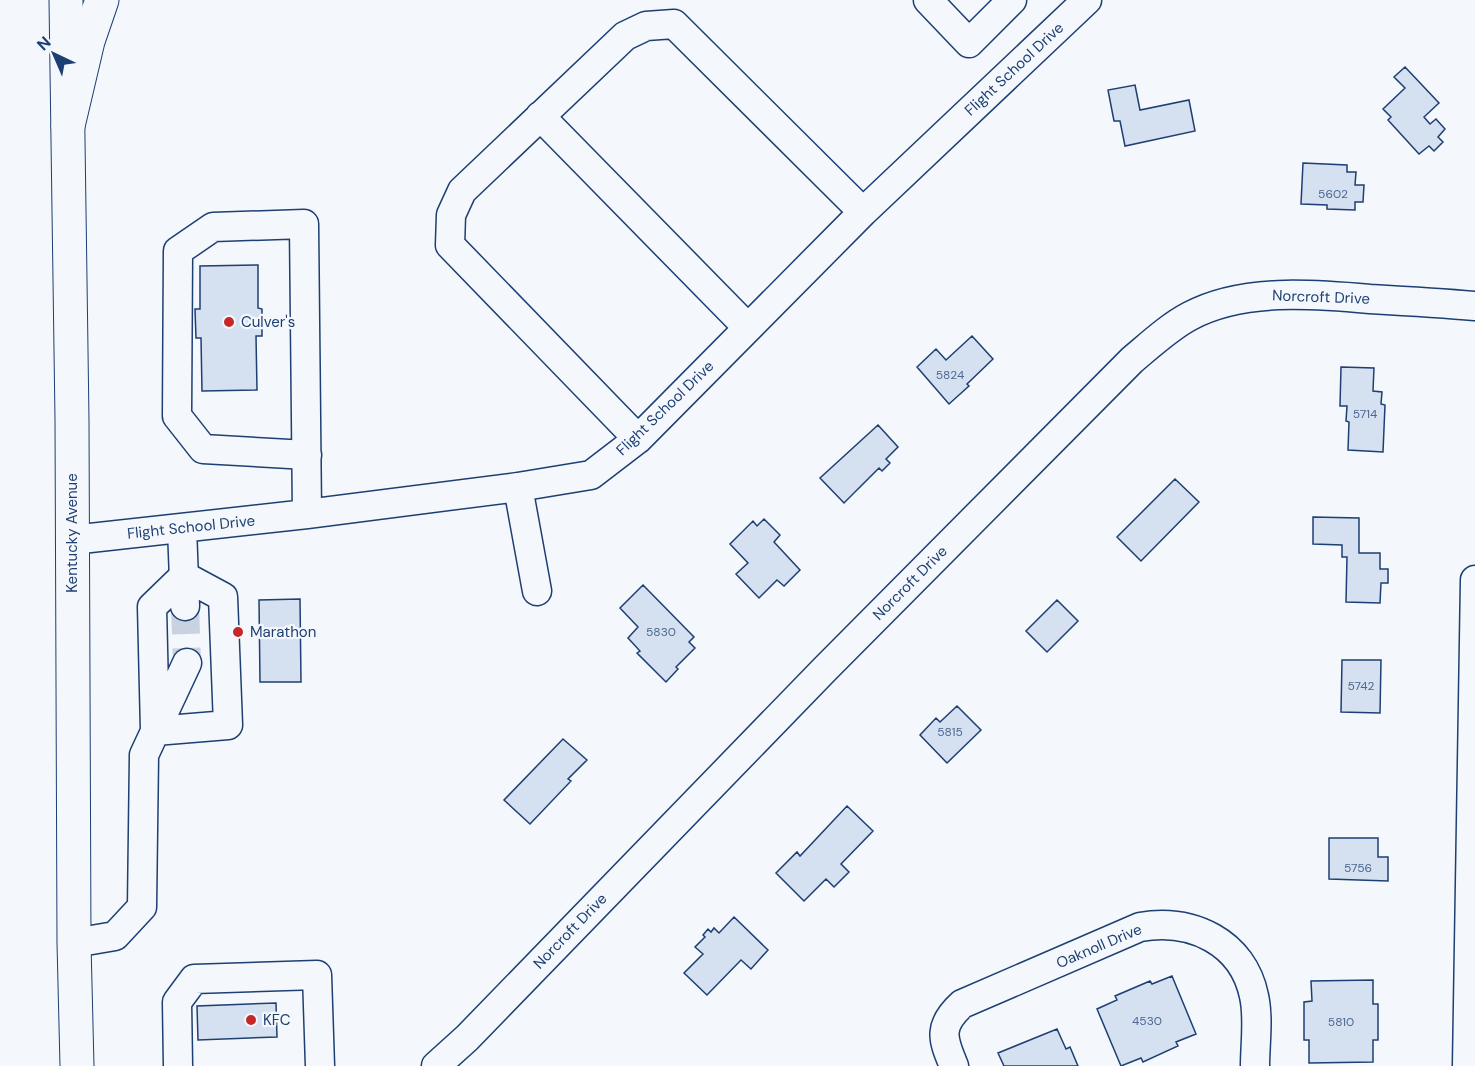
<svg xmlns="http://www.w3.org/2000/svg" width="1475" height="1066" font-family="'DM Sans',sans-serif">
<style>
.building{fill:#d5e0f0;stroke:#1d3f73;stroke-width:1.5}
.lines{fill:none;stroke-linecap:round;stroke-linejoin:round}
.minor-tunnel{stroke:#c9d2e0;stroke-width:28;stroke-dasharray:28 14;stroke-linecap:butt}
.minor-casing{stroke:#1d3f73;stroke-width:31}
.major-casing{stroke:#1d3f73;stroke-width:35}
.highway-casing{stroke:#1d3f73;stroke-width:35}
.minor{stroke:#f4f7fb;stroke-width:28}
.major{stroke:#f4f7fb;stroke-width:33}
.highway{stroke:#f4f7fb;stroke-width:33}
.poi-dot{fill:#c62828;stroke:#f4f7fb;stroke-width:2}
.labels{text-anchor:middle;stroke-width:4.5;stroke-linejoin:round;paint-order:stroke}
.number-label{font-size:12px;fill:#4b6792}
.street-label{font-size:15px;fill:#1d3f73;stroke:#f4f7fb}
.poi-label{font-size:15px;fill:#1d3f73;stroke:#f4f7fb;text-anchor:start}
</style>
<rect width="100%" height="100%" fill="#f4f7fb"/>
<!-- building -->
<path class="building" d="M 1405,67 L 1439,103 L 1424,117 L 1430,124 L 1436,119 L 1445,129 L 1438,137 L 1443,142 L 1434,151 L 1429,146 L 1419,154 L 1388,120 L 1391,117 L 1383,109 L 1405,88 L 1394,77 Z
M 1135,85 L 1140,110 L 1189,100 L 1195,131 L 1125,146 L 1120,121 L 1114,121 L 1108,90 Z
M 1303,163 L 1347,165 L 1347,172 L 1356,172 L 1355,185 L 1364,185 L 1363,202 L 1355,202 L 1355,210 L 1327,209 L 1327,205 L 1301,204 Z
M 258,265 L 258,308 L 262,309 L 262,336 L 256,336 L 257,390 L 202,391 L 201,338 L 196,338 L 195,309 L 200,309 L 200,266 Z
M 972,336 L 993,359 L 967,384 L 969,386 L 949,404 L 917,367 L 936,349 L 946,360 Z
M 1341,367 L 1374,368 L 1373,391 L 1382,392 L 1381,404 L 1385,405 L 1383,452 L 1348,450 L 1349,422 L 1346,421 L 1347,406 L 1340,406 Z
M 878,425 L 898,447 L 886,459 L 890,463 L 882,471 L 879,468 L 844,503 L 820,478 Z
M 1175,479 L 1199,502 L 1141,561 L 1117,537 Z
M 1313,517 L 1359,518 L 1359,553 L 1380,553 L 1380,569 L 1388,569 L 1388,583 L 1381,583 L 1380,603 L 1346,602 L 1347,557 L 1342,557 L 1342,545 L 1313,544 Z
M 764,519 L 780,535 L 774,542 L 800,570 L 784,586 L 777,580 L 759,598 L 736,574 L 748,563 L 730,544 L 753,521 L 757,526 Z
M 643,585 L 694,637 L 689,642 L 695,648 L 676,667 L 678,669 L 666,682 L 637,653 L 640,651 L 628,638 L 638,627 L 620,608 Z
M 300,599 L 301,682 L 260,682 L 259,600 Z
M 1057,600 L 1078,621 L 1047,652 L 1026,631 Z
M 1342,660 L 1381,660 L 1380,713 L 1341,712 Z
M 957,706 L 981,730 L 947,763 L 920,735 L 936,718 L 940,722 Z
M 563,739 L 587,760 L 568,779 L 571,781 L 530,824 L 504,800 Z
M 847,806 L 873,831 L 841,864 L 849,872 L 834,887 L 826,879 L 804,901 L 776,873 L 797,852 L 800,856 Z
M 1329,838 L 1378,838 L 1378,857 L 1388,857 L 1388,881 L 1329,879 Z
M 734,917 L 768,950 L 751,969 L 741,960 L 707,995 L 684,973 L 703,954 L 695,947 L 705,937 L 703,935 L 708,929 L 711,932 L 714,928 L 719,933 Z
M 1172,976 L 1196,1034 L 1176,1042 L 1178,1046 L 1143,1062 L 1141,1058 L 1121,1066 L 1097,1009 L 1117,1000 L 1115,996 L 1150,981 L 1152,984 Z
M 1373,980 L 1373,1004 L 1378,1004 L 1378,1040 L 1373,1040 L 1373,1062 L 1309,1063 L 1309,1040 L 1304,1040 L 1304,1002 L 1312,1001 L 1311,981 Z
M 276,1003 L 277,1037 L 198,1040 L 197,1006 Z
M 1057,1029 L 1066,1049 L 1070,1047 L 1078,1066 L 1004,1066 L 998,1053 Z"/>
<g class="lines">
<!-- minor-tunnel -->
<path class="minor-tunnel" d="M 185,606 L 187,663"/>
<!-- minor casing -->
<g class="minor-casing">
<path id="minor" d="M 928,0 L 969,43 L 1012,0
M 540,116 L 748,328
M 638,439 L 450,245 L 451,215 L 462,191 L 625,36 L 646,26 L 674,24 L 863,212
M 307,455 L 203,449 L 177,416 L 178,251 L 213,227 L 304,224 L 307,514
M 518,487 L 537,591
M 182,528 L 185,606
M 72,540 L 307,514 L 518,487 L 591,475 L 638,439 L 863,212 L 1087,0
M 184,576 L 223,597 L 228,725 L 155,731 L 152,607 Z
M 74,943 L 115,936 L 142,907 L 144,755 L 187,663
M 178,1066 L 177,1002 L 194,979 L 317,975 L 320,1066
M 436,1066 L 467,1038 L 824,670 L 1132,360 C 1150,345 1169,327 1190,316 C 1242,288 1313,294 1370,299 C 1405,301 1440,303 1475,306
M 954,1066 C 942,1038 938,1026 962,1004 L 1140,927 C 1192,918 1243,942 1254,996 C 1259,1018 1255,1044 1255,1066
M 1467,1066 L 1475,580"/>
</g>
<!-- major casing -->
<g class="major-casing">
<path id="major" d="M 66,0 L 72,420 L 74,943 L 77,1066"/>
</g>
<!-- highway casing -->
<g class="highway-casing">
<path id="highway" d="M 68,126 L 88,41 L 102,0"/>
</g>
<!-- minor -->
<use href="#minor" class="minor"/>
<!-- major -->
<use href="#major" class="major"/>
<!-- highway -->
<use href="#highway" class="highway"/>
</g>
<!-- markers -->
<g class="poi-dot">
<circle cx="229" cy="322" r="6"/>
<circle cx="238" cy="632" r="6"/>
<circle cx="251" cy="1020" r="6"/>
</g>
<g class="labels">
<!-- number labels -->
<g class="number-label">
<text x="1333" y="198">5602</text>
<text x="950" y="379">5824</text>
<text x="1365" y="418">5714</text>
<text x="661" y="636">5830</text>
<text x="1361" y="690">5742</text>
<text x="950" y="736">5815</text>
<text x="1358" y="872">5756</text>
<text x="1147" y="1025">4530</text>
<text x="1341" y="1026">5810</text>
</g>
<!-- street labels -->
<g class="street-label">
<text transform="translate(1014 69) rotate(-43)" y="5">Flight School Drive</text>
<text transform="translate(1321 297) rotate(2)" y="5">Norcroft Drive</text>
<text transform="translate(665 408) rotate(-44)" y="5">Flight School Drive</text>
<text transform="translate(191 527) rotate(-6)" y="5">Flight School Drive</text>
<text transform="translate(72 533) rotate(-90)" y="5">Kentucky Avenue</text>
<text transform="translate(910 583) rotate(-45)" y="5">Norcroft Drive</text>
<text transform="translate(570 931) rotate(-46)" y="5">Norcroft Drive</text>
<text transform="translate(1099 946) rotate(-23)" y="5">Oaknoll Drive</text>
</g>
<!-- poi labels -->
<g class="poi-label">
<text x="241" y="327">Culver's</text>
<text x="250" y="637">Marathon</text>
<text x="263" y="1025">KFC</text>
</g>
</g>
<!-- north arrow -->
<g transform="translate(54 54) rotate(316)" stroke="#f4f7fb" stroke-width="4.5" paint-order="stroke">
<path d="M0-4.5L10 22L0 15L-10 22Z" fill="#1d3f73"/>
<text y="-9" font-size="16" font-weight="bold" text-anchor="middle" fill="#1d3f73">N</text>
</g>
</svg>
